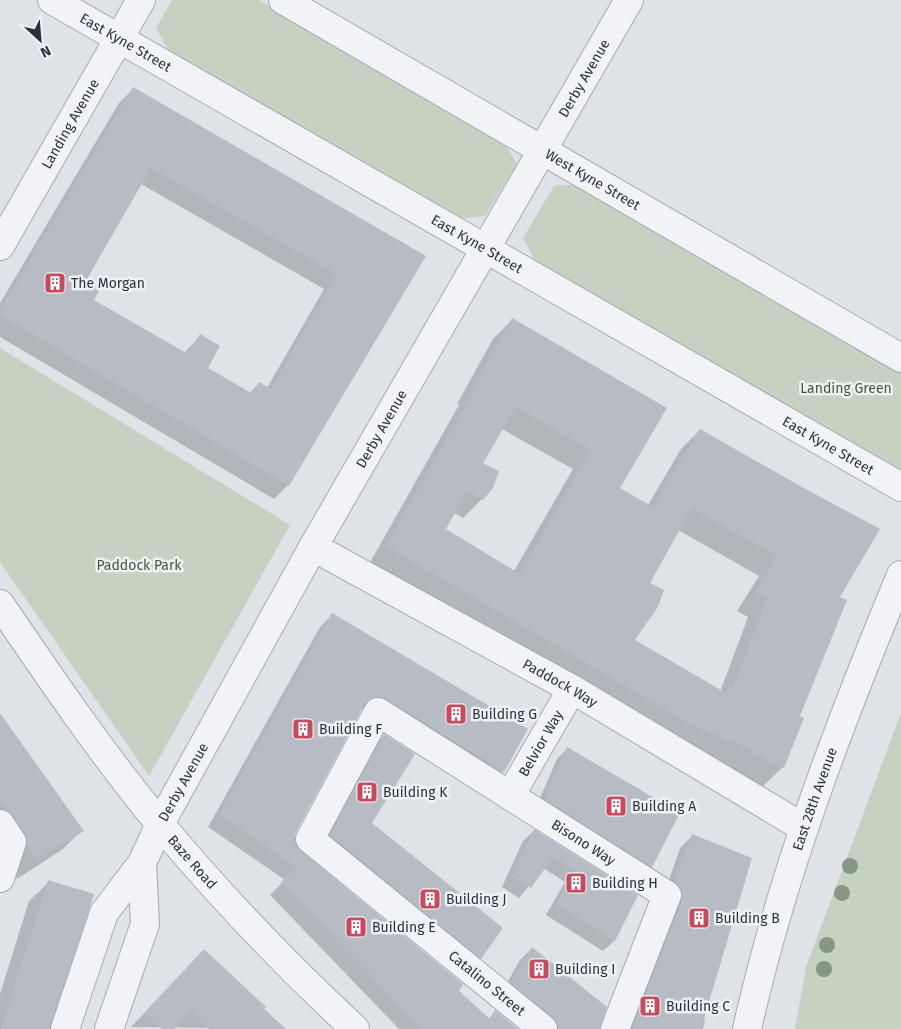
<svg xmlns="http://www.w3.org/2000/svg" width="901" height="1029" font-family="'Fira Sans',sans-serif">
<rect width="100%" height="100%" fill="#dfe3e8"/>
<g fill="#c5d1c1">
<polygon points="172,0 259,0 504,142 517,164 485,216 460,219 169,52 156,28"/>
<polygon points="579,184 901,368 901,471 536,262 523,238 554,186"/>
<polygon points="0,348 290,525 149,776 0,562"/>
<polygon points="901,713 901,1029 795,1029 806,967"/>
</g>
<g fill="#0003" fill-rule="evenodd">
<path d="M 133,89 L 424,256 L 288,485 L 274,499 L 0,337 L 0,303 L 119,103 ZM 141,184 L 324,289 L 267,388 L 259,383 L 250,393 L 206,368 L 200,336 L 184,353 L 92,300 L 85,280 Z"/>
<path d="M 512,320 L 618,489 L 648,505 L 681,449 L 700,430 L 838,598 L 783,767 L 763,786 L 733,773 L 734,770 L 670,743 L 368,566 L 459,405 L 457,404 L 493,339 ZM 502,429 L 573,469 L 514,571 L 444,529 L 454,513 L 463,518 L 482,499 L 482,463 ZM 678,530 L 759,576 L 737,611 L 748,617 L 720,692 L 633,641 L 648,583 Z"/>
<polygon points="332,615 503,771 491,783 366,708 360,709 295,831 295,846 462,984 457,991 488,1019 495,1012 516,1029 399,1029 270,895 285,880 208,827 320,627"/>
<polygon points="0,715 82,830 63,849 17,879 0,843"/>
<polygon points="384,736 370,823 480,958 470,968 320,846 373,746"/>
<polygon points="568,748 651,866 640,877 536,807 557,759"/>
<polygon points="534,831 636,896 614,941 603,951 546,915 565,882 543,868 519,898 502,887 523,841"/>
<polygon points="692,836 703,1018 705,1019 703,1029 625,1029 664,894 680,848"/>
<polygon points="49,882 47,1029 0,1029 0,994 29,901"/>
<polygon points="532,948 589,1029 541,1029 500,995 520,960"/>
<polygon points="204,951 285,1029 131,1027"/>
</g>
<g fill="#b7bcc4" fill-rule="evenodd">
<path d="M 133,87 L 426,256 L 289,486 L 0,315 L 0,310 ZM 151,168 L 337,274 L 271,389 L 259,382 L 253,394 L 208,368 L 220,346 L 200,334 L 188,354 L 94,300 L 101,287 L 87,279 Z"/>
<path d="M 512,318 L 667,408 L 620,488 L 653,507 L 700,429 L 802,487 L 880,529 L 840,597 L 847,600 L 800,716 L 804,718 L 784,768 L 751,753 L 752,750 L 690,724 L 386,546 L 477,385 L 475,384 ZM 516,407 L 591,450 L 520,574 L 446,529 L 467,491 L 483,500 L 493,488 L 499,471 L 483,463 ZM 692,508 L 777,556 L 756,592 L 767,598 L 733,688 L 728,686 L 726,693 L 635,640 L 658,607 L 664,590 L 650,583 Z"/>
<polygon points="332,613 528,729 504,772 386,699 379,696 371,698 364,705 296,832 294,839 300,851 463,984 459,991 490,1019 495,1010 518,1029 422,1029 281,882 297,868 219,814"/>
<polygon points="0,713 84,831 36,860 27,845 25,833 0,802"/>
<polygon points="384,734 415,754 372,823 503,928 481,959 330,835"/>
<polygon points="567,747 680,813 652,867 547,801 548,798 545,796"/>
<polygon points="534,829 638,895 615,941 556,904 575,871 553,857 531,888 512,876"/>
<polygon points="692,834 752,858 701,1029 632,1029 682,901 682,893 675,882"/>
<polygon points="48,880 94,894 91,904 50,1029 1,1029"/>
<polygon points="532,947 607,1007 600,1029 558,1029 553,1017 511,983"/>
<polygon points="204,949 266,1007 264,1009 286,1029 209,1029 190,1011 174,1029 162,1029 144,1013"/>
</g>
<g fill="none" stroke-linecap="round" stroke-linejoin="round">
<g stroke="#a5aab2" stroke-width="30">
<g id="minor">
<path id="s1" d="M 52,0 L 901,487"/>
<path id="s2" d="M 283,0 L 901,358"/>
<path id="s3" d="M 0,246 L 141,0"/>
<path id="s4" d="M 313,547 L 572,689 L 804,828"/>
<path id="s5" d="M 0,604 C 51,679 102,754 160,824 C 220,896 286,965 355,1029"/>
<path id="s6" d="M 510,796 L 572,689"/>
<polyline points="0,824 12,842 0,878"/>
<path id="s7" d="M 65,1029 L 104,913 L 142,863 L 160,824 L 313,547 L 629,0"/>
<polyline points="109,1029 145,924 142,863"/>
<path id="s8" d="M 543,1029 L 310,839 L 378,712 L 667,895 L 615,1029"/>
<path id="s9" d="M 747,1029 C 782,873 840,722 901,575"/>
</g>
</g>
<use href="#minor" stroke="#f2f3f6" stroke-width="28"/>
</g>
<g fill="#869787">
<circle cx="850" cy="866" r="8"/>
<circle cx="842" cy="893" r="8"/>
<circle cx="827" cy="945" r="8"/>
<circle cx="824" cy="969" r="8"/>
</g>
<defs>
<g id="building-square" transform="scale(1.125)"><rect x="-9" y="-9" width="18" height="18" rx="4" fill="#c54c60" stroke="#eff2f5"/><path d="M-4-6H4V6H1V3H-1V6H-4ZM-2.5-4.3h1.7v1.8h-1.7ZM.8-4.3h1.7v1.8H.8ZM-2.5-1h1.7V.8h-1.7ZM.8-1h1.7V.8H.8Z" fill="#fff"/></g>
</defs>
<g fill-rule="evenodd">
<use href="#building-square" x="55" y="283"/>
<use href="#building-square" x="456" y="714"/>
<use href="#building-square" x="303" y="729"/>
<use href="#building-square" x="367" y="792"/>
<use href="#building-square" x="616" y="806"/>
<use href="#building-square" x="576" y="883"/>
<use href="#building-square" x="430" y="899"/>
<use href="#building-square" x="699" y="918"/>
<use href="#building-square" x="356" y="927"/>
<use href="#building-square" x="539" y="969"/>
<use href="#building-square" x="650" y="1006"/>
</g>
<g text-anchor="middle" stroke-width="5" stroke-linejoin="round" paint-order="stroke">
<g font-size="14" fill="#29313e" stroke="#eff2f5">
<text dy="5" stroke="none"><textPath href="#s1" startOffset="85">East Kyne Street</textPath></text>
<text dy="5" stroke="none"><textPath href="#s7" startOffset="1086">Derby Avenue</textPath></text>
<text dy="5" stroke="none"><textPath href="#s3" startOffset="141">Landing Avenue</textPath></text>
<text dy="5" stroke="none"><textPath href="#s2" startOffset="358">West Kyne Street</textPath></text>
<text dy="5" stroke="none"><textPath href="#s1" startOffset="490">East Kyne Street</textPath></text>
<text dy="5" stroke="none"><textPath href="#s7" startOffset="681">Derby Avenue</textPath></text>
<text dy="5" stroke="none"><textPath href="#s1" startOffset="895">East Kyne Street</textPath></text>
<text dy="5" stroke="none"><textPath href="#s4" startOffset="282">Paddock Way</textPath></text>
<text dy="5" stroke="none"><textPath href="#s6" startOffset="61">Belvior Way</textPath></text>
<text dy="5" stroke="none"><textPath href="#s7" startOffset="276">Derby Avenue</textPath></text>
<text dy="5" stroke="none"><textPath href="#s9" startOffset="240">East 28th Avenue</textPath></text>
<text dy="5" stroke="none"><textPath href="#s8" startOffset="688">Bisono Way</textPath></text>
<text dy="5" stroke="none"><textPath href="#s5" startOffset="322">Baze Road</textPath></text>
<text transform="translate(487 983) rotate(39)" y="5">Catalino Street</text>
</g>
<g font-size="14" fill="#29313e" stroke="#eff2f5" text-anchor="start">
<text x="71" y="288">The Morgan</text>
<text x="472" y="719">Building G</text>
<text x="319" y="734">Building F</text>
<text x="383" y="797">Building K</text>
<text x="632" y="811">Building A</text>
<text x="592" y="888">Building H</text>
<text x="446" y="904">Building J</text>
<text x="715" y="923">Building B</text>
<text x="372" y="932">Building E</text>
<text x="555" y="974">Building I</text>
<text x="666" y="1011">Building C</text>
</g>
<g font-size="14" fill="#3e5937" stroke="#eff2f5">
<text x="846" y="393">Landing Green</text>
<text x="139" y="570">Paddock Park</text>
</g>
</g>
<g transform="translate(40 40) rotate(154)" stroke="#eff2f5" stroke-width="4" paint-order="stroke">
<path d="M0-4L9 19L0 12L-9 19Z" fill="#29313e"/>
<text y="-8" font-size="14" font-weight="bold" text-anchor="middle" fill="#29313e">N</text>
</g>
</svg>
